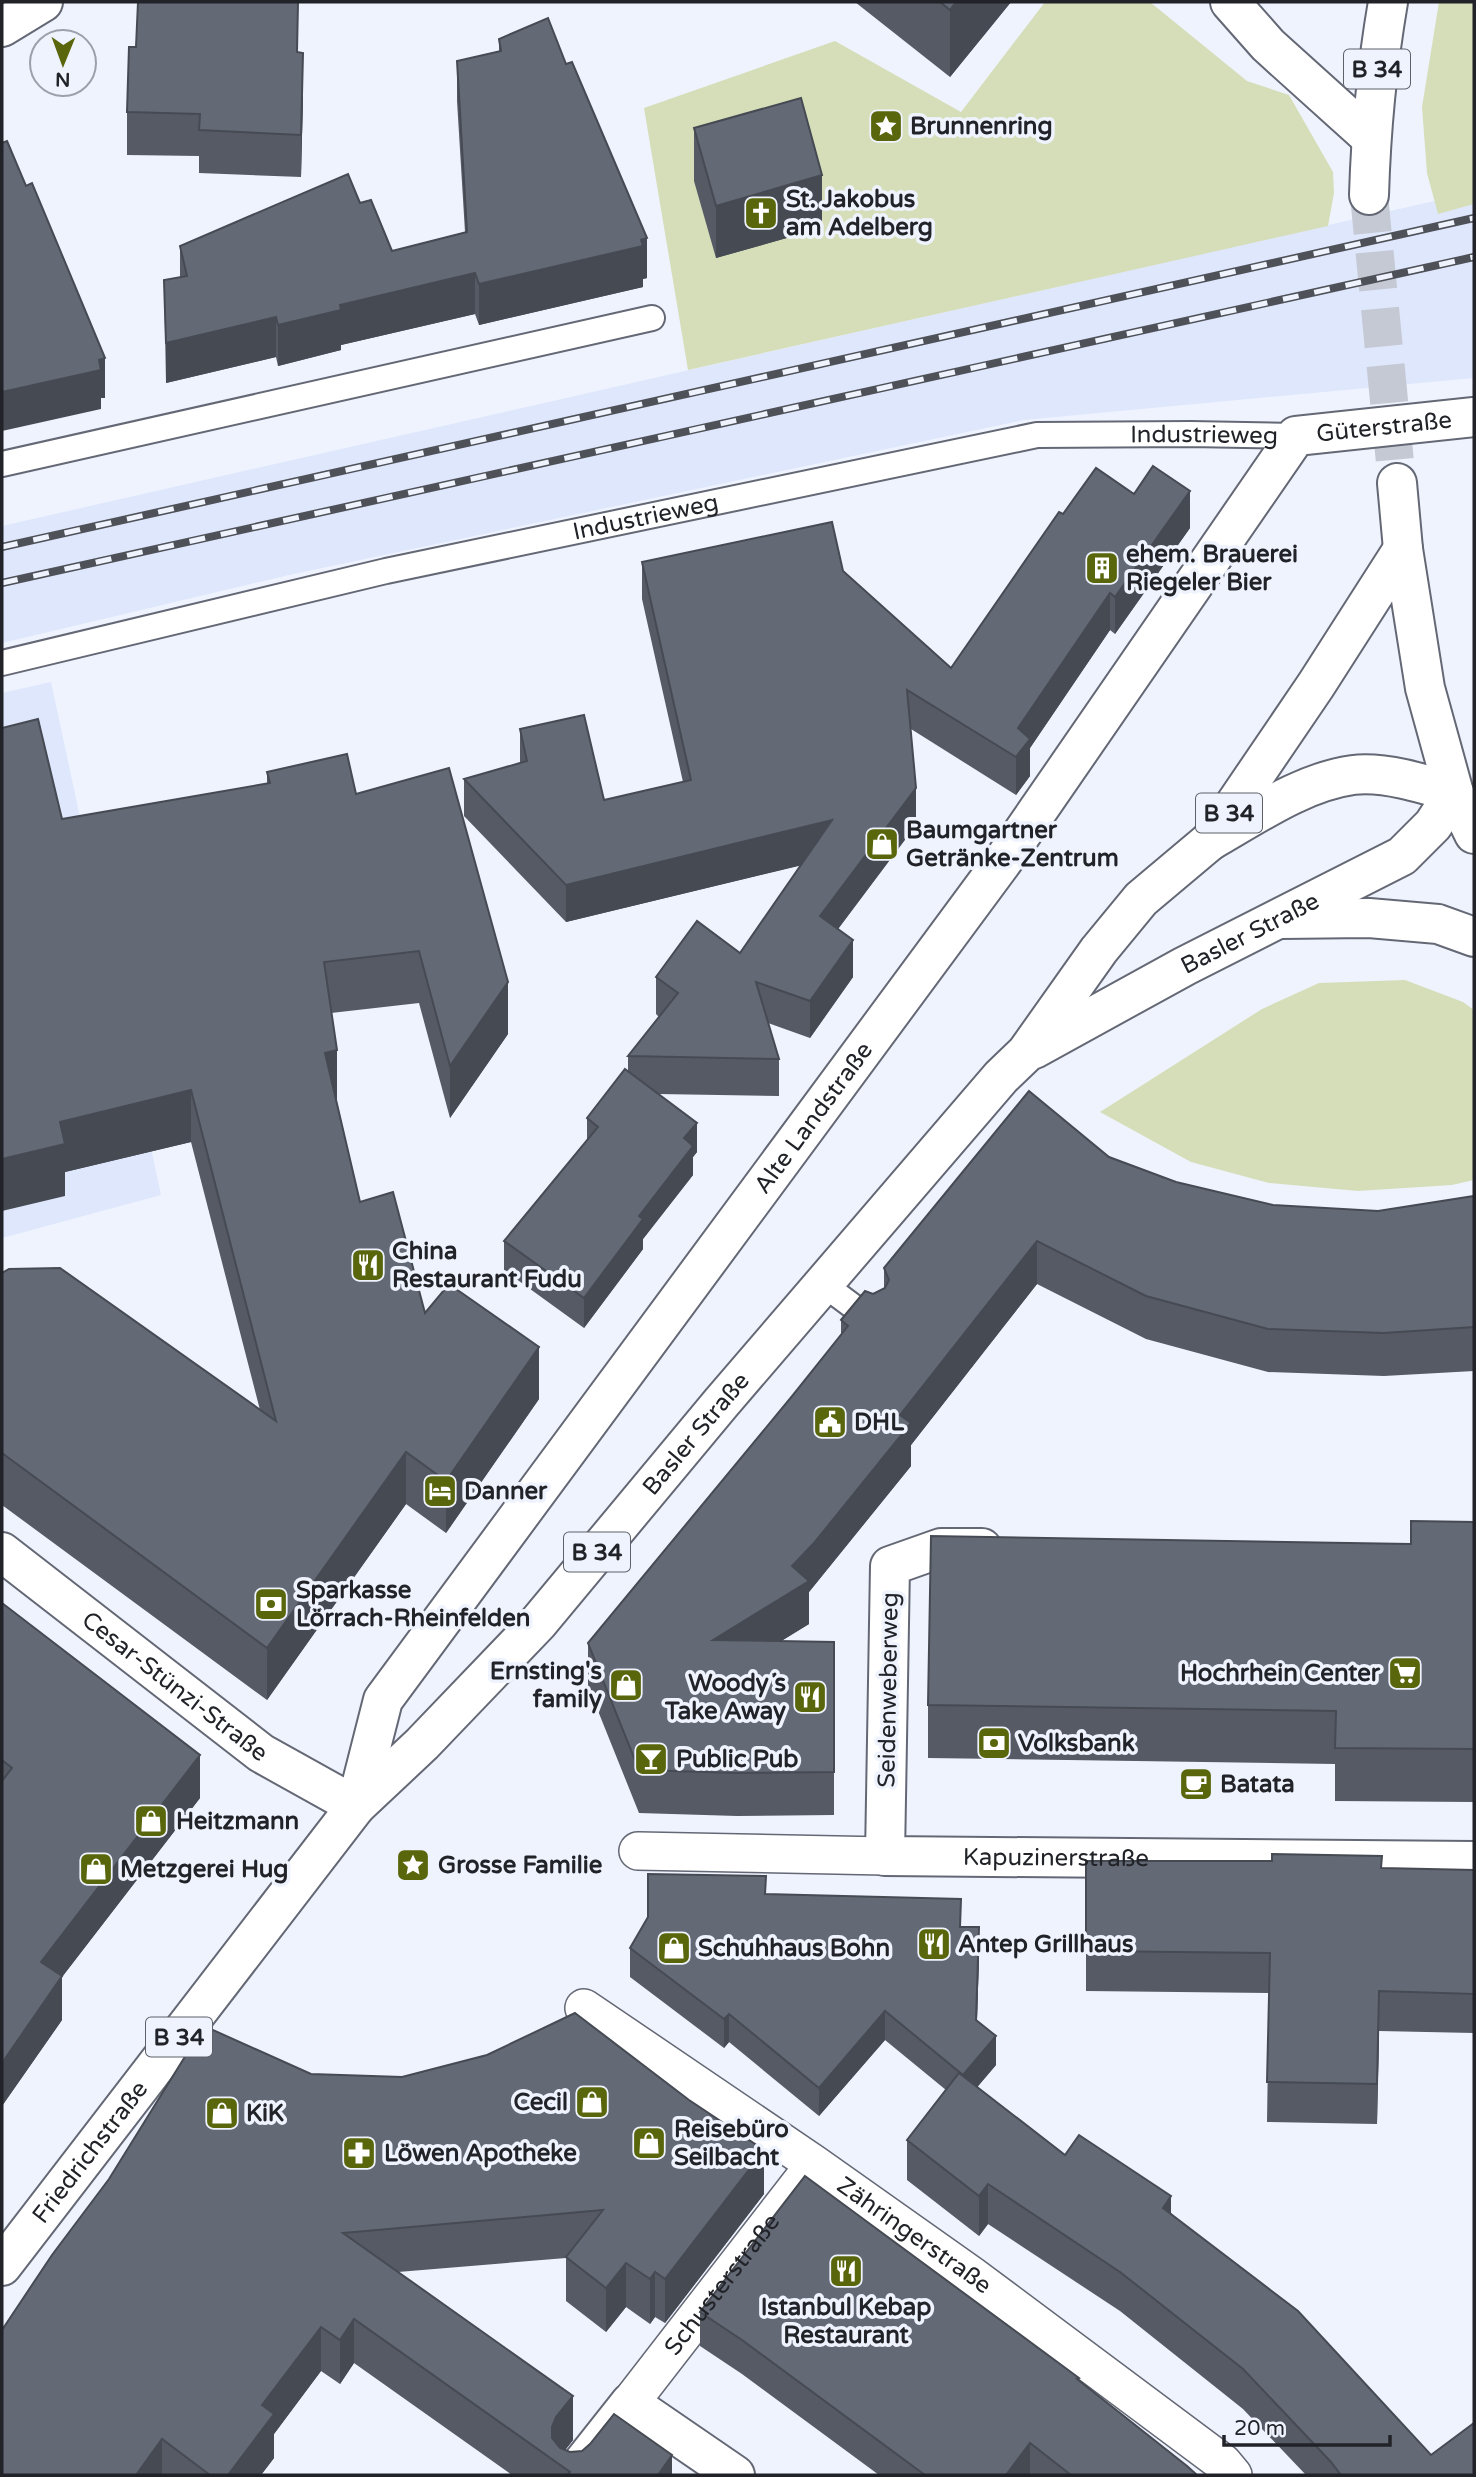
<svg xmlns="http://www.w3.org/2000/svg" width="1476" height="2477" font-family="'Varela Round',sans-serif">
<rect width="100%" height="100%" fill="#eef3fe"/>
<g fill="#dfe7fd">
<polygon points="1474,192 1474,378 1024,420 289,575 2,643 2,526"/>
<polygon points="51,682 161,1195 2,1238 2,693"/>
</g>
<g fill="#d6deb9">
<polygon points="1045,2 1150,2 1247,81 1289,95 1333,172 1334,193 1328,226 688,370 644,108 835,41 961,112"/>
<polygon points="1439,2 1474,2 1474,204 1438,214 1427,173 1422,107"/>
<polygon points="1405,980 1463,1002 1474,1010 1474,1180 1452,1185 1358,1191 1269,1183 1191,1162 1100,1112 1262,1009 1319,983"/>
</g>
<g fill="none" stroke-linecap="round" stroke-linejoin="round">
<polyline stroke="#c5c9d3" stroke-width="38" stroke-dasharray="38 19" stroke-linecap="butt" points="1369,195 1397,483"/>
<g stroke="#646875" stroke-width="28">
<g id="service">
<polyline points="2,464 652,318"/>
<path id="s1" d="M 2,663 L 386,571 L 1037,435 L 1191,434 L 1296,436"/>
<polyline points="823,1284 874,1322"/>
</g>
</g>
<g stroke="#646875" stroke-width="40">
<g id="pedestrian">
<polyline points="638,1851 885,1856"/>
<path id="s2" d="M 584,2008 L 814,2164 L 971,2275 L 1223,2463 L 1233,2475"/>
<path id="s3" d="M 630,2403 L 805,2177"/>
</g>
</g>
<g stroke="#646875" stroke-width="42">
<g id="minor">
<polyline points="1230,2 1268,45 1370,137"/>
<polyline points="2,27 43,2"/>
<path id="s4" d="M 982,1548 L 941,1548 L 890,1566 L 885,1856 L 1474,1861"/>
<path id="s5" d="M 2,1552 L 261,1753 L 356,1806 L 383,1700 L 1005,858 L 1296,436 L 1474,417"/>
<polyline points="573,2475 630,2403 735,2475"/>
</g>
</g>
<g stroke="#646875" stroke-width="42">
<g id="secondary">
<path d="M 1210,841 C 1254,816 1302,782 1353,775 C 1384,771 1425,784 1454,793 L 1474,834"/>
<polyline points="1281,919 1369,918 1438,924 1474,937"/>
</g>
</g>
<g stroke="#646875" stroke-width="42">
<g id="primary">
<path d="M 1369,195 C 1371,129 1377,66 1388,2"/>
<path id="s6" d="M 1034,1049 L 1185,966 L 1402,856 L 1433,825 L 1454,793 L 1425,688 L 1403,549 L 1397,483"/>
<path id="s7" d="M 2,2266 L 356,1806 L 422,1744 L 538,1623 L 721,1403 L 1001,1077 L 1026,1053 L 1099,950 L 1141,899 L 1210,841 L 1316,685 L 1403,549"/>
</g>
</g>
<use href="#service" stroke="#fff" stroke-width="24"/>
<use href="#pedestrian" stroke="#fff" stroke-width="37"/>
<use href="#minor" stroke="#fff" stroke-width="38"/>
<use href="#secondary" stroke="#fff" stroke-width="38"/>
<use href="#primary" stroke="#fff" stroke-width="38"/>
<g stroke="#4e5157" stroke-width="8">
<g id="rail">
<polyline points="2,547 1474,218"/>
<polyline points="2,583 1474,257"/>
</g>
</g>
<use href="#rail" stroke="#eef3fe" stroke-width="5" stroke-dasharray="16" stroke-linecap="butt"/>
</g>
<g fill="#565a65">
<polygon points="855,2 1011,2 950,77"/>
<polygon points="499,39 647,278 643,279 643,287 479,325 475,314 341,345 341,350 278,366 276,357 166,383 164,280 180,277 180,246 360,203 392,251 465,232 457,101 457,61 499,52"/>
<polygon points="298,52 303,95 301,177 199,173 199,156 127,155 127,112"/>
<polygon points="694,128 822,228 716,258 694,181"/>
<polygon points="1134,494 1190,528 1115,634 1110,630 1030,748 1030,776 1016,795 911,729 916,825 838,929 853,977 810,1038 768,1023 779,1059 779,1096 658,1094 697,1152 693,1157 693,1175 643,1239 643,1249 584,1328 504,1270 504,1241 587,1141 587,1118 628,1072 628,1056 659,1017 656,1014 656,977 740,953 801,865 566,922 464,816 464,779 520,763 520,729 604,800 683,782 642,599 642,562 843,571 951,668 1063,514"/>
<polygon points="267,772 356,794 508,1034 450,1118 419,1003 331,1013 337,1102 360,1202 425,1313 539,1399 446,1533 406,1504 267,1700 2,1505 2,1273 260,1410 191,1142 65,1172 65,1196 62,819 267,784"/>
<polygon points="1109,1157 1176,1182 1273,1205 1378,1211 1474,1196 1474,1371 1384,1376 1268,1372 1146,1339 1037,1284 911,1445 911,1466 809,1592 809,1624 781,1641 834,1642 834,1815 737,1816 639,1813 588,1686 588,1643 793,1395 841,1334 841,1320 873,1294 884,1289 884,1268"/>
<polygon points="1474,1522 1474,1802 1335,1801 1335,1764 928,1758 928,1705"/>
<polygon points="2,1603 200,1798 62,1977 62,2020 2,2106"/>
<polygon points="1086,1861 1474,1870 1474,2033 1379,2031 1377,2124 1267,2122 1269,1993 1086,1991"/>
<polygon points="766,1894 961,1927 979,1956 977,2021 996,2065 977,2087 1065,2155 1171,2213 1431,2455 1474,2475 1306,2475 1243,2409 1120,2311 988,2224 979,2236 907,2180 907,2140 946,2090 885,2040 819,2116 729,2042 724,2048 630,1977 630,1948"/>
<polygon points="311,2074 764,2194 665,2323 655,2317 650,2324 626,2307 606,2332 566,2301 566,2258 398,2272 573,2440 565,2450 570,2452 672,2475 512,2475 354,2363 340,2384 321,2371 274,2434 274,2458 261,2475 2,2475"/>
<polygon points="700,2312 1079,2380 1197,2475 879,2475 742,2374 700,2346"/>
</g>
<g fill="#464a53">
<polygon points="298,2 298,40 297,95 297,52"/>
<polygon points="956,2 1011,2 950,77 950,10"/>
<polygon points="303,53 303,95 301,177 301,135"/>
<polygon points="822,175 822,228 716,258 716,206"/>
<polygon points="647,238 647,278 643,279 643,287 479,325 479,284"/>
<polygon points="475,273 475,314 341,345 341,350 278,366 278,325 340,305"/>
<polygon points="276,317 276,357 166,383 166,343"/>
<polygon points="105,358 105,398 101,398 101,409 2,431 2,392"/>
<polygon points="1190,491 1190,528 1115,634 1115,597"/>
<polygon points="1110,593 1110,630 1030,748 1030,776 1016,795 1016,757 1018,728"/>
<polygon points="916,788 916,825 820,953 820,916"/>
<polygon points="832,820 832,858 566,922 566,885"/>
<polygon points="853,940 853,977 810,1038 810,1001"/>
<polygon points="508,982 508,1034 450,1118 450,1066"/>
<polygon points="337,1050 337,1102 325,1053"/>
<polygon points="191,1090 191,1142 65,1172 65,1196 2,1211 2,1159 60,1122"/>
<polygon points="697,1123 697,1152 693,1157 693,1175 643,1239 643,1249 584,1328 584,1298 639,1216 684,1138"/>
<polygon points="1037,1241 1037,1284 911,1445 911,1466 809,1592 809,1624 713,1683 713,1640 792,1566 900,1415"/>
<polygon points="539,1347 539,1399 446,1533 446,1481"/>
<polygon points="406,1452 406,1504 267,1700 267,1648"/>
<polygon points="200,1755 200,1798 62,1977 62,2020 2,2106 2,2063 41,1962"/>
<polygon points="979,1927 979,1956 976,2048 976,2020"/>
<polygon points="1379,1991 1379,2031 1377,2124 1377,2084"/>
<polygon points="885,2011 885,2040 819,2116 819,2088"/>
<polygon points="729,2014 729,2042 724,2048 724,2019"/>
<polygon points="996,2036 996,2065 963,2104 963,2075"/>
<polygon points="764,2150 764,2194 665,2323 665,2279"/>
<polygon points="988,2184 988,2224 979,2236 979,2196"/>
<polygon points="1171,2196 1171,2235 1163,2208"/>
<polygon points="626,2263 626,2307 606,2332 606,2288"/>
<polygon points="655,2272 655,2317 650,2324 650,2279"/>
<polygon points="354,2319 354,2363 340,2384 340,2340"/>
<polygon points="321,2327 321,2371 274,2434 274,2458 261,2475 228,2475 262,2405"/>
<polygon points="573,2396 573,2440 556,2462 552,2427 556,2417"/>
<polygon points="162,2439 162,2475 136,2475"/>
<polygon points="1030,2443 1030,2475 1006,2475"/>
<polygon points="672,2455 672,2475 658,2475"/>
</g>
<g fill="#646976" stroke="#464a53" stroke-width="2">
<polygon points="138,2 298,2 297,52 303,53 301,135 199,130 200,114 127,112 129,47 136,47"/>
<polygon points="940,2 956,2 950,10"/>
<polygon points="548,18 566,64 572,62 647,238 641,240 643,246 479,284 475,273 340,305 341,310 278,325 276,317 166,343 164,280 187,276 180,246 348,174 360,203 371,200 392,251 467,232 457,61 501,51 499,39"/>
<polygon points="801,98 822,175 716,206 694,128"/>
<polygon points="7,141 26,186 32,183 105,358 99,360 101,370 2,392 2,143"/>
<polygon points="1153,466 1190,491 1115,597 1110,593 1018,728 1030,739 1016,757 907,690 916,788 820,916 853,940 810,1001 756,982 779,1059 628,1056 678,993 656,977 697,921 740,953 832,820 566,885 464,779 527,761 520,729 584,715 604,800 691,780 642,562 832,522 843,571 951,668 1059,512 1063,514 1096,468 1134,494"/>
<polygon points="38,719 62,819 270,783 267,772 347,754 356,794 449,768 508,982 450,1066 419,951 324,962 337,1050 325,1053 360,1202 393,1192 425,1313 449,1284 539,1347 446,1481 406,1452 267,1648 2,1453 2,1273 9,1269 60,1268 276,1421 191,1090 60,1122 65,1144 2,1159 2,728"/>
<polygon points="625,1069 697,1123 684,1138 693,1146 639,1216 643,1219 584,1298 504,1241 598,1127 587,1118"/>
<polygon points="1029,1091 1109,1157 1176,1182 1273,1205 1378,1211 1474,1196 1474,1327 1384,1333 1268,1329 1146,1296 1037,1241 900,1415 911,1423 814,1543 792,1566 809,1581 713,1640 834,1642 834,1772 737,1773 639,1770 588,1643 793,1395 848,1326 841,1320 865,1291 873,1294 885,1288 889,1280 884,1268"/>
<polygon points="1411,1521 1474,1522 1474,1749 1335,1748 1336,1711 928,1705 931,1536 1411,1544"/>
<polygon points="2,1603 200,1755 41,1962 62,1976 2,2063 2,1781 12,1768 2,1760"/>
<polygon points="1272,1854 1382,1856 1381,1868 1474,1870 1474,1994 1379,1991 1377,2084 1267,2082 1270,1953 1086,1951 1086,1861 1272,1861"/>
<polygon points="648,1874 766,1876 765,1894 961,1899 960,1927 979,1927 976,2020 996,2036 963,2075 885,2011 819,2088 729,2014 724,2019 630,1948 648,1917"/>
<polygon points="575,2013 689,2100 764,2150 665,2279 655,2272 650,2279 626,2263 606,2288 566,2257 603,2210 343,2233 573,2396 556,2417 552,2427 552,2438 560,2448 570,2452 582,2451 590,2444 614,2414 672,2455 658,2475 567,2475 570,2472 354,2319 340,2340 321,2327 262,2405 274,2414 228,2475 210,2475 162,2439 136,2475 2,2475 2,2330 52,2255 109,2179 204,2026 311,2074 402,2077 487,2055"/>
<polygon points="959,2073 1065,2155 1079,2135 1171,2196 1163,2208 1298,2311 1431,2455 1474,2423 1474,2475 1341,2475 1331,2462 1243,2369 1120,2272 988,2184 979,2196 907,2140"/>
<polygon points="805,2176 1079,2378 1077,2379 1187,2466 1197,2475 1071,2475 1030,2443 1006,2475 925,2475 742,2340 700,2312"/>
</g>
<defs>
<g id="sight-square" transform="scale(1.75)"><rect x="-9" y="-9" width="18" height="18" rx="4" fill="#5a660b" stroke="#eef3fe"/><path d="M0-6L1.8-2.2L6-1.7L2.9 1.2L3.7 5.4L0 3.3L-3.7 5.4L-2.9 1.2L-6-1.7L-1.8-2.2Z" fill="#fff"/></g>
<g id="church-square" transform="scale(1.75)"><rect x="-9" y="-9" width="18" height="18" rx="4" fill="#5a660b" stroke="#eef3fe"/><path d="M-1.2-6h2.4v3.5h3.3v2.4h-3.3V6h-2.4V-.1h-3.3v-2.4h3.3Z" fill="#fff"/></g>
<g id="building-square" transform="scale(1.75)"><rect x="-9" y="-9" width="18" height="18" rx="4" fill="#5a660b" stroke="#eef3fe"/><path d="M-4-6H4V6H1V3H-1V6H-4ZM-2.5-4.3h1.7v1.8h-1.7ZM.8-4.3h1.7v1.8H.8ZM-2.5-1h1.7V.8h-1.7ZM.8-1h1.7V.8H.8Z" fill="#fff"/></g>
<g id="shop-square" transform="scale(1.75)"><rect x="-9" y="-9" width="18" height="18" rx="4" fill="#5a660b" stroke="#eef3fe"/><path d="M-5-2.5h2.3a2.7 3.5 0 0 1 5.4 0H5L5.5 6h-11ZM-1.5-2.5h3a1.5 2.3 0 0 0-3 0Z" fill="#fff"/></g>
<g id="restaurant-square" transform="scale(1.75)"><rect x="-9" y="-9" width="18" height="18" rx="4" fill="#5a660b" stroke="#eef3fe"/><path d="M-5-6h1v4h1v-4h1v4h1v-4h1v5L-1.5 .5V6h-2V.5L-5-1ZM5-6V6H3V1.5H1.5Q1.5-4 5-6Z" fill="#fff"/></g>
<g id="civic-square" transform="scale(1.75)"><rect x="-9" y="-9" width="18" height="18" rx="4" fill="#5a660b" stroke="#eef3fe"/><path d="M-.6-6.5H3V-4.5H.6V-3L4-1V1h2V6H-6V1h2V-1L-.6-3ZM-1.2 2.5V6h2.4V2.5Z" fill="#fff"/></g>
<g id="hotel-square" transform="scale(1.75)"><rect x="-9" y="-9" width="18" height="18" rx="4" fill="#5a660b" stroke="#eef3fe"/><path d="M-6-4.5h1.5V1H6V5H4.5V3h-9V5H-6ZM-4 0a1.8 1.8 0 1 1 3.6 0ZM.5 0V-2.5h3Q6-2.5 6 0Z" fill="#fff"/></g>
<g id="bank-square" transform="scale(1.75)"><rect x="-9" y="-9" width="18" height="18" rx="4" fill="#5a660b" stroke="#eef3fe"/><path d="M-6-4H6V4H-6ZM0-2.3a2.3 2.3 0 1 0 0 4.6a2.3 2.3 0 1 0 0-4.6Z" fill="#fff"/></g>
<g id="supermarket-square" transform="scale(1.75)"><rect x="-9" y="-9" width="18" height="18" rx="4" fill="#5a660b" stroke="#eef3fe"/><path d="M-6-5.5h2.5l.6 2H6L4.5 2H-2.5L-4.4-4H-6ZM-1.5 3.2a1.3 1.3 0 1 0 .1 0ZM3 3.2a1.3 1.3 0 1 0 .1 0Z" fill="#fff"/></g>
<g id="bar-square" transform="scale(1.75)"><rect x="-9" y="-9" width="18" height="18" rx="4" fill="#5a660b" stroke="#eef3fe"/><path d="M-6-5H6L.8 .8V4.5H3.5V6h-7V4.5H-.8V.8Z" fill="#fff"/></g>
<g id="cafe-square" transform="scale(1.75)"><rect x="-9" y="-9" width="18" height="18" rx="4" fill="#5a660b" stroke="#eef3fe"/><path d="M-5.5-4.5H6V0H3Q3 3.5 0 3.5H-2.5Q-5.5 3.5-5.5 0ZM3-3.2v2h1.7v-2ZM-6 4.5H4V6H-6Z" fill="#fff"/></g>
<g id="pharmacy-square" transform="scale(1.75)"><rect x="-9" y="-9" width="18" height="18" rx="4" fill="#5a660b" stroke="#eef3fe"/><path d="M-2-6h4v4h4v4h-4v4h-4v-4h-4v-4h4Z" fill="#fff"/></g>
</defs>
<g fill-rule="evenodd">
<use href="#sight-square" x="886" y="126"/>
<use href="#church-square" x="761" y="213"/>
<use href="#building-square" x="1102" y="568"/>
<use href="#shop-square" x="882" y="844"/>
<use href="#restaurant-square" x="368" y="1265"/>
<use href="#civic-square" x="830" y="1422"/>
<use href="#hotel-square" x="440" y="1491"/>
<use href="#bank-square" x="271" y="1604"/>
<use href="#supermarket-square" x="1405" y="1673"/>
<use href="#shop-square" x="626" y="1685"/>
<use href="#restaurant-square" x="810" y="1697"/>
<use href="#bank-square" x="994" y="1743"/>
<use href="#bar-square" x="651" y="1759"/>
<use href="#cafe-square" x="1196" y="1784"/>
<use href="#shop-square" x="151" y="1821"/>
<use href="#sight-square" x="413" y="1865"/>
<use href="#shop-square" x="96" y="1869"/>
<use href="#restaurant-square" x="934" y="1944"/>
<use href="#shop-square" x="674" y="1948"/>
<use href="#shop-square" x="592" y="2102"/>
<use href="#shop-square" x="222" y="2113"/>
<use href="#shop-square" x="649" y="2143"/>
<use href="#pharmacy-square" x="359" y="2153"/>
<use href="#restaurant-square" x="846" y="2271"/>
</g>
<g text-anchor="middle" stroke-width="7" stroke-linejoin="round" paint-order="stroke">
<g fill="#eef3fe" stroke="#5e6168" stroke-width="2">
<rect x="1344" y="49.5" width="66" height="39" rx="5"/>
<rect x="1196" y="793.5" width="66" height="39" rx="5"/>
<rect x="564" y="1532.5" width="66" height="39" rx="5"/>
<rect x="146" y="2017.5" width="66" height="39" rx="5"/>
</g>
<g font-size="23" font-weight="bold" fill="#212328">
<text x="1377" y="77">B 34</text>
<text x="1229" y="821">B 34</text>
<text x="597" y="1560">B 34</text>
<text x="179" y="2045">B 34</text>
</g>
<g font-size="24" font-weight="bold" fill="#212328" stroke="#eef3fe" text-anchor="start">
<text x="910" y="134">Brunnenring</text>
<text x="786" y="207">St. Jakobus<tspan x="786" dy="28">am Adelberg</tspan></text>
<text x="1126" y="562">ehem. Brauerei<tspan x="1126" dy="28">Riegeler Bier</tspan></text>
<text x="906" y="838">Baumgartner<tspan x="906" dy="28">Getränke-Zentrum</tspan></text>
<text x="392" y="1259">China<tspan x="392" dy="28">Restaurant Fudu</tspan></text>
<text x="854" y="1430">DHL</text>
<text x="464" y="1499">Danner</text>
<text x="296" y="1598">Sparkasse<tspan x="296" dy="28">Lörrach-Rheinfelden</tspan></text>
<text x="602" y="1679" text-anchor="end">Ernsting's<tspan x="602" dy="28">family</tspan></text>
<text x="1380" y="1681" text-anchor="end">Hochrhein Center</text>
<text x="786" y="1691" text-anchor="end">Woody´s<tspan x="786" dy="28">Take Away</tspan></text>
<text x="1018" y="1751">Volksbank</text>
<text x="676" y="1767">Public Pub</text>
<text x="1220" y="1792">Batata</text>
<text x="176" y="1829">Heitzmann</text>
<text x="438" y="1873">Grosse Familie</text>
<text x="120" y="1877">Metzgerei Hug</text>
<text x="958" y="1952">Antep Grillhaus</text>
<text x="698" y="1956">Schuhhaus Bohn</text>
<text x="568" y="2110" text-anchor="end">Cecil</text>
<text x="246" y="2121">KiK</text>
<text x="674" y="2137">Reisebüro<tspan x="674" dy="28">Seilbacht</tspan></text>
<text x="384" y="2161">Löwen Apotheke</text>
<text x="846" y="2315" text-anchor="middle">Istanbul Kebap<tspan x="846" dy="28">Restaurant</tspan></text>
</g>
<g font-size="24" fill="#212328" stroke="#eef3fe">
<text dy="8" stroke="none"><textPath href="#s5" startOffset="2194">Güterstraße</textPath></text>
<text dy="8" stroke="none"><textPath href="#s1" startOffset="1227">Industrieweg</textPath></text>
<text dy="8" stroke="none"><textPath href="#s1" startOffset="660">Industrieweg</textPath></text>
<text dy="8" stroke="none"><textPath href="#s6" startOffset="245">Basler Straße</textPath></text>
<text dy="8" stroke="none"><textPath href="#s5" startOffset="1270">Alte Landstraße</textPath></text>
<text dy="8" stroke="none"><textPath href="#s7" startOffset="1085">Basler Straße</textPath></text>
<text dy="8" stroke="none"><textPath href="#s5" startOffset="219">Cesar-Stünzi-Straße</textPath></text>
<text transform="translate(888 1690) rotate(-89)" y="8">Seidenweberweg</text>
<text dy="8" stroke="none"><textPath href="#s4" startOffset="556">Kapuzinerstraße</textPath></text>
<text dy="8" stroke="none"><textPath href="#s7" startOffset="144">Friedrichstraße</textPath></text>
<text dy="8" stroke="none"><textPath href="#s2" startOffset="401">Zähringerstraße</textPath></text>
<text dy="8" stroke="none"><textPath href="#s3" startOffset="150">Schusterstraße</textPath></text>
</g>
</g>
<rect width="1476" height="2477" fill="none" stroke="#212328" stroke-width="7"/>
<g transform="translate(63 63) rotate(181)"><circle r="33" fill="#eef3fe" stroke="#9ca0a8" stroke-width="2"/>
<path d="M0-5L12 26L0 18L-12 26Z" fill="#5a660b"/>
<text y="-10" font-size="19" font-weight="bold" text-anchor="middle" fill="#212328">N</text>
</g>
<path d="M1224 2435v10h166v-10" fill="none" stroke="#212328" stroke-width="3.5"/>
<text x="1234" y="2435" font-size="21" fill="#212328" stroke="#eef3fe" stroke-width="5" paint-order="stroke">20 m</text>
</svg>
